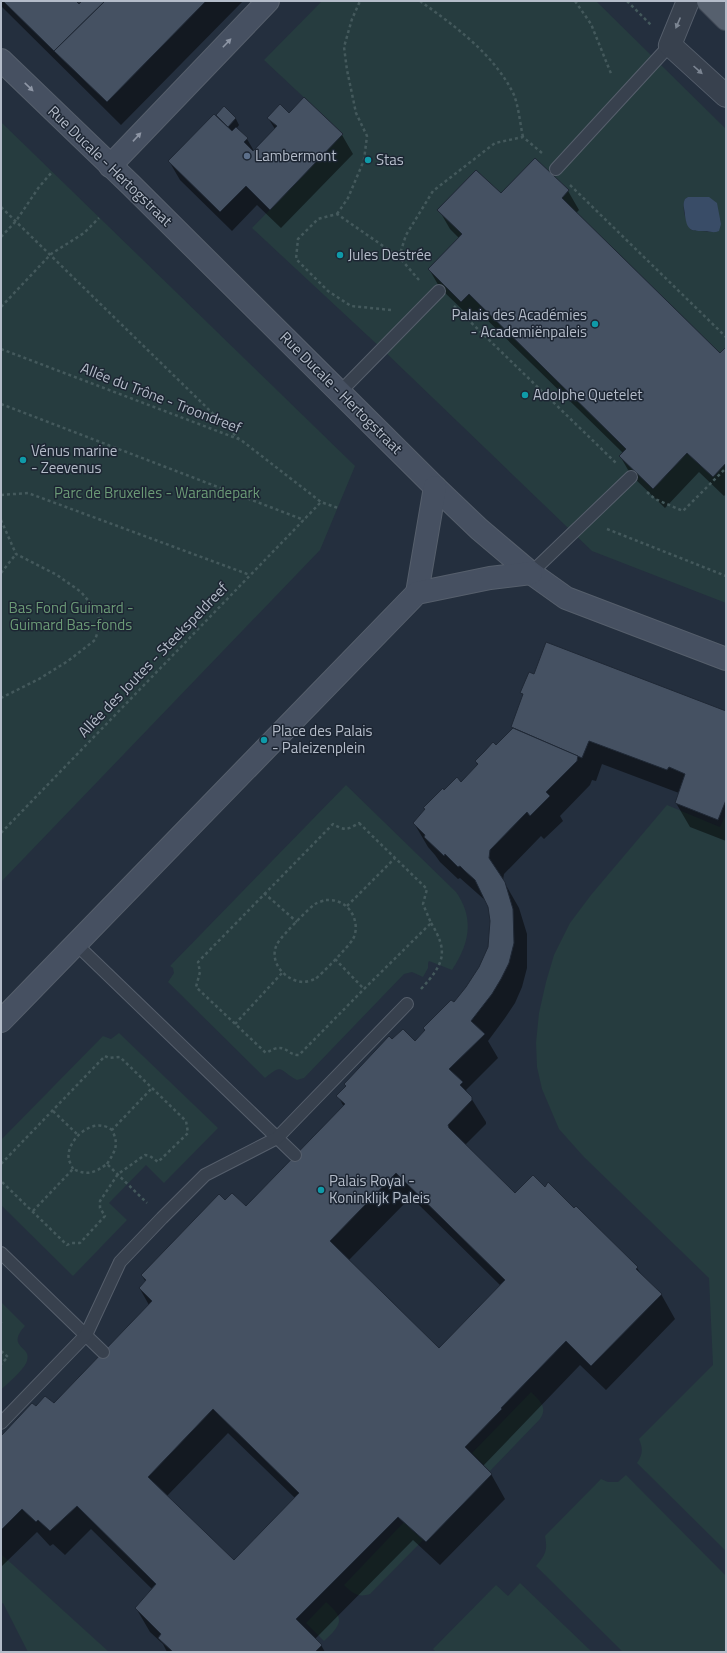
<svg xmlns="http://www.w3.org/2000/svg" width="727" height="1653" font-family="'Titillium Web',sans-serif">
<rect width="100%" height="100%" fill="#242f3e"/>
<g fill="#263c3f" fill-rule="evenodd">
<path d="M 322,1 L 596,1 L 726,129 L 726,603 L 592,551 L 382,349 L 252,228 L 343,134 L 264,60 ZM 688,197 L 703,197 L 720,219 L 721,224 L 711,232 L 691,230 C 686,222 681,209 685,199 Z"/>
<polygon points="1,122 355,466 320,550 1,882"/>
<path d="M 346,785 L 456,892 C 475,919 469,944 452,970 L 429,961 L 428,963 L 428,968 L 423,977 L 412,972 L 404,974 L 304,1078 L 297,1080 C 279,1071 284,1062 265,1078 L 168,982 L 174,973 L 173,968 L 170,966 Z"/>
<path d="M 667,805 L 720,827 L 726,814 L 726,1551 L 637,1463 C 643,1454 643,1449 639,1439 L 713,1365 L 709,1278 L 584,1157 L 559,1129 L 542,1089 L 537,1067 L 536,1043 L 539,1013 L 546,982 L 554,955 L 570,923 L 591,895 Z"/>
<polygon points="119,1033 218,1128 164,1183 146,1165 109,1203 127,1220 73,1276 1,1205 1,1140 103,1036 111,1039"/>
<path d="M 1,1302 L 25,1326 C 5,1348 33,1346 27,1361 C 24,1370 8,1383 1,1390 Z"/>
<path d="M 531,1392 C 540,1401 548,1407 540,1419 L 490,1471 L 472,1453 Z"/>
<path d="M 626,1475 L 726,1576 L 726,1652 L 623,1652 L 536,1566 C 545,1555 548,1551 545,1536 L 601,1479 L 608,1482 L 618,1482 Z"/>
<path d="M 404,1522 L 423,1540 L 370,1594 C 358,1598 352,1593 344,1585 Z"/>
<polygon points="1,1554 109,1652 28,1652 3,1603 1,1604"/>
<polygon points="520,1583 592,1652 436,1652 433,1649 496,1585 508,1596"/>
<path d="M 326,1602 C 346,1619 341,1625 324,1641 L 306,1623 Z"/>
</g>
<path fill="#394c67" d="M 688,197 L 709,197 L 717,203 L 721,224 L 719,231 C 714,233 712,232 707,231 C 692,231 687,232 685,215 C 685,209 682,205 685,199 Z"/>
<g fill="#0007" fill-rule="evenodd">
<polygon points="1,1 79,1 77,3 79,6 84,1 243,1 121,125 1,6"/>
<polygon points="304,99 342,135 353,154 281,228 257,205 232,231 180,180 169,161 219,119 217,115 236,119 239,125 236,129 247,139 254,151 275,129 268,118 289,114"/>
<polygon points="568,191 579,210 576,213 720,354 726,348 726,494 724,496 699,472 665,508 631,475 620,456 623,453 480,313 473,320 440,288 429,269 459,238 450,229 439,210 501,195"/>
<path d="M 522,693 L 726,713 L 726,841 L 690,827 L 676,803 L 679,793 L 602,764 L 596,781 L 592,780 L 590,785 L 560,816 L 563,821 L 544,839 L 541,836 L 504,874 L 503,880 L 519,908 L 527,934 L 527,968 L 522,987 L 515,1003 L 505,1018 L 488,1041 L 498,1058 L 466,1090 L 486,1122 L 486,1124 L 465,1145 L 515,1194 L 545,1188 L 574,1209 L 637,1268 L 643,1277 L 661,1294 L 675,1319 L 606,1390 L 580,1365 L 483,1466 L 491,1474 L 505,1499 L 440,1565 L 413,1540 L 315,1639 L 321,1645 L 325,1652 L 167,1652 L 163,1644 L 150,1632 L 136,1608 L 153,1590 L 91,1529 L 65,1555 L 53,1544 L 50,1546 L 37,1532 L 2,1566 L 1,1565 L 1,1437 L 36,1407 L 54,1404 L 149,1305 L 140,1289 L 146,1282 L 142,1276 L 225,1201 L 246,1208 L 344,1107 L 338,1096 L 392,1040 L 415,1042 L 426,1031 L 424,1029 L 454,1003 L 474,977 L 485,957 L 491,938 L 492,921 L 486,901 L 460,878 L 458,879 L 440,862 L 435,855 L 428,847 L 414,823 L 444,791 L 461,783 L 478,766 L 476,762 L 496,746 L 513,729 L 512,727 L 523,696 ZM 411,1197 L 501,1286 L 439,1350 L 348,1261 ZM 228,1433 L 295,1498 L 234,1562 L 167,1496 Z"/>
</g>
<g fill="#455162" stroke="#1f2835" fill-rule="evenodd">
<polygon points="3,1 76,1 79,4 82,1 105,1 54,51"/>
<polygon points="105,1 206,1 107,102 54,51"/>
<polygon points="304,97 343,134 270,210 246,186 220,212 168,161 214,114 232,131 236,127 248,138 244,142 253,151 277,126 267,118 280,104 289,113"/>
<polygon points="224,106 236,118 228,127 216,115"/>
<polygon points="535,158 569,190 562,198 720,353 726,347 726,463 713,477 687,453 653,489 619,456 626,449 469,294 461,302 428,269 462,234 437,210 476,170 501,193"/>
<polygon points="546,642 726,711 726,800 718,820 675,803 685,774 669,767 667,770 589,741 582,758 511,727 523,694 520,693 529,672 534,674"/>
<path d="M 513,728 L 578,756 L 577,761 L 546,792 L 550,796 L 530,816 L 527,812 L 490,850 L 489,858 L 505,882 L 513,909 L 514,943 L 509,963 L 501,979 L 492,994 L 471,1021 L 485,1034 L 449,1069 L 463,1082 L 460,1085 L 472,1097 L 472,1100 L 448,1125 L 449,1128 L 515,1193 L 533,1175 L 545,1187 L 548,1182 L 574,1208 L 576,1206 L 638,1267 L 636,1269 L 662,1294 L 591,1366 L 566,1341 L 501,1408 L 502,1409 L 465,1447 L 492,1474 L 426,1542 L 398,1517 L 296,1619 L 322,1645 L 315,1652 L 173,1652 L 158,1638 L 161,1634 L 135,1608 L 156,1584 L 77,1506 L 50,1531 L 38,1520 L 36,1522 L 22,1509 L 1,1530 L 1,1436 L 32,1403 L 36,1406 L 45,1396 L 54,1403 L 152,1301 L 139,1288 L 146,1280 L 141,1275 L 219,1194 L 225,1200 L 232,1193 L 246,1206 L 345,1104 L 336,1096 L 346,1086 L 344,1084 L 389,1036 L 392,1039 L 403,1029 L 415,1041 L 425,1030 L 423,1028 L 451,1000 L 454,1002 L 466,987 L 479,967 L 488,947 L 490,921 L 488,907 L 475,880 L 465,871 L 460,866 L 458,867 L 445,854 L 444,856 L 424,837 L 425,835 L 413,823 L 425,809 L 423,808 L 443,788 L 444,790 L 457,777 L 461,782 L 478,764 L 475,761 L 484,752 L 493,742 L 496,745 ZM 396,1173 L 505,1280 L 439,1348 L 330,1241 ZM 213,1409 L 299,1493 L 234,1560 L 148,1477 Z"/>
</g>
<g fill="none" stroke-linecap="round" stroke-linejoin="round">
<g stroke="#565f6c" stroke-width="14">
<g id="service">
<polyline points="556,169 670,45"/>
<polyline points="340,392 439,291"/>
<polyline points="531,573 631,477"/>
<polyline points="76,944 295,1155"/>
<polyline points="1,1253 103,1352"/>
<polyline points="1,1423 86,1335 120,1262 162,1218 205,1175 277,1138 407,1004"/>
</g>
</g>
<g stroke="#565f6c" stroke-width="24">
<polyline id="minor" points="688,1 670,45 726,96"/>
</g>
<g stroke="#565f6c" stroke-width="24">
<g id="secondary">
<polyline points="1,60 131,185 435,487 479,529 531,573 566,598 726,659"/>
<polyline points="110,166 268,1"/>
<polyline points="417,593 435,487"/>
<polyline points="1,1021 417,593 490,578 531,573"/>
</g>
</g>
<g stroke="#414a57" stroke-width="24">
<polyline id="primary" points="708,1 726,19"/>
</g>
<g stroke="#44595c" stroke-width="2.5" stroke-dasharray="3 3" stroke-linecap="butt">
<path d="M 420,1 C 455,26 495,55 514,95 C 519,108 520,124 523,137"/>
<polyline points="575,1 591,24 612,76"/>
<polyline points="627,1 651,25"/>
<polyline points="570,185 726,337"/>
<polyline points="1,207 239,439"/>
<polyline points="337,214 348,198 364,160 367,136 356,113 347,70 344,47 352,19 360,1"/>
<polyline points="1,237 16,221 39,187 52,172"/>
<polyline points="419,280 399,257 406,235 433,191 495,143 523,137 542,153"/>
<polyline points="454,306 616,463"/>
<polyline points="1,307 51,254 84,233 99,218"/>
<polyline points="391,310 351,306 328,291 296,259 298,239 318,219 337,214 399,257"/>
<polyline points="1,349 241,440 321,502 338,508"/>
<polyline points="1,404 304,520"/>
<polyline points="647,492 655,499 683,511 726,468"/>
<polyline points="1,495 28,493 250,575"/>
<polyline points="1,520 16,554 57,575 81,592 98,612 100,625 95,640 68,661 39,679 1,698"/>
<polyline points="607,529 726,576"/>
<polyline points="1,573 16,554"/>
<path d="M 359,823 L 427,889 L 423,904 L 431,923 L 364,989 L 299,1055 C 286,1056 287,1040 266,1053 L 196,987 L 200,972 L 198,962 L 333,824 C 345,831 347,830 359,823 Z"/>
<polyline points="1,833 321,502"/>
<polyline points="264,893 297,922"/>
<path d="M 326,900 C 330,900 335,900 339,902 C 353,907 360,926 353,939 C 350,945 320,976 315,979 C 312,980 307,982 303,982 C 284,981 266,959 279,941 C 283,935 309,908 315,904 C 318,902 323,901 326,900 Z"/>
<polyline points="347,906 395,858"/>
<polyline points="335,959 364,989"/>
<path d="M 421,989 C 444,964 449,952 431,923"/>
<polyline points="235,1024 282,973"/>
<polyline points="53,1111 78,1135"/>
<polyline points="1,1164 105,1056 109,1058 120,1057 186,1121 188,1133 158,1162 150,1156 145,1155 118,1174 100,1201 100,1208 105,1216 80,1243 71,1243 67,1245 1,1181"/>
<path d="M 107,1164 C 116,1150 119,1144 112,1130 L 152,1088"/>
<path d="M 73,1169 C 72,1167 70,1163 69,1160 C 65,1144 86,1122 103,1126 C 106,1126 109,1128 112,1130"/>
<path d="M 33,1211 L 73,1169 C 88,1176 94,1173 107,1164 L 147,1203"/>
<polyline points="1,1322 1,1323"/>
<polyline points="1,1351 8,1357 1,1364"/>
</g>
<use href="#service" stroke="#38414e" stroke-width="12"/>
<use href="#minor" stroke="#38414e" stroke-width="22"/>
<use href="#secondary" stroke="#465061" stroke-width="22"/>
<use href="#primary" stroke="#56606e" stroke-width="22"/>
</g>
<defs><path id="oneway-solid" d="M-6-.8H1V-3.2L6.5 0L1 3.2V.8H-6Z"/></defs>
<g fill="#7c8592">
<use href="#oneway-solid" transform="translate(678 23) rotate(113)"/>
<use href="#oneway-solid" transform="translate(698 70) rotate(42)"/>
</g>
<g fill="#8e96a5">
<use href="#oneway-solid" transform="translate(227 43) rotate(-46)"/>
<use href="#oneway-solid" transform="translate(29 87) rotate(44)"/>
<use href="#oneway-solid" transform="translate(137 137) rotate(-47)"/>
</g>
<circle fill="#5c6f8a" stroke="#1d2633" stroke-width="1.5" cx="247" cy="156" r="4"/>
<g fill="#0f9aa8" stroke="#1d2633" stroke-width="1.5">
<circle cx="368" cy="160" r="4"/>
<circle cx="340" cy="255" r="4"/>
<circle cx="595" cy="324" r="4"/>
<circle cx="525" cy="395" r="4"/>
<circle cx="23" cy="460" r="4"/>
<circle cx="264" cy="740" r="4"/>
<circle cx="321" cy="1190" r="4"/>
</g>
<g text-anchor="middle" stroke-width="3" stroke-linejoin="round" paint-order="stroke">
<g font-size="15" fill="#b4bcc9" stroke="#1d2633" text-anchor="start">
<text x="255" y="161">Lambermont</text>
<text x="376" y="165">Stas</text>
<text x="348" y="260">Jules Destrée</text>
<text x="587" y="320" text-anchor="end">Palais des Académies<tspan x="587" dy="17">- Academiënpaleis</tspan></text>
<text x="533" y="400">Adolphe Quetelet</text>
<text x="31" y="456">Vénus marine<tspan x="31" dy="17">- Zeevenus</tspan></text>
<text x="272" y="736">Place des Palais<tspan x="272" dy="17">- Paleizenplein</tspan></text>
<text x="329" y="1186">Palais Royal -<tspan x="329" dy="17">Koninklijk Paleis</tspan></text>
</g>
<g font-size="15" fill="#b4bcc9" stroke="#1d2633">
<text transform="translate(110 166) rotate(44)" y="5">Rue Ducale - Hertogstraat</text>
<text transform="translate(341 393) rotate(45)" y="5">Rue Ducale - Hertogstraat</text>
<text transform="translate(161 398) rotate(21)" y="5">Allée du Trône - Troondreef</text>
<text transform="translate(153 660) rotate(-46)" y="5">Allée des Joutes - Steekspeldreef</text>
</g>
<g font-size="15" fill="#6b9a76" stroke="#1d2633">
<text x="157" y="498">Parc de Bruxelles - Warandepark</text>
<text x="71" y="613">Bas Fond Guimard -<tspan x="71" dy="17">Guimard Bas-fonds</tspan></text>
</g>
</g>
<rect width="727" height="1653" fill="none" stroke="#b4bcc9" stroke-width="4"/>
</svg>
